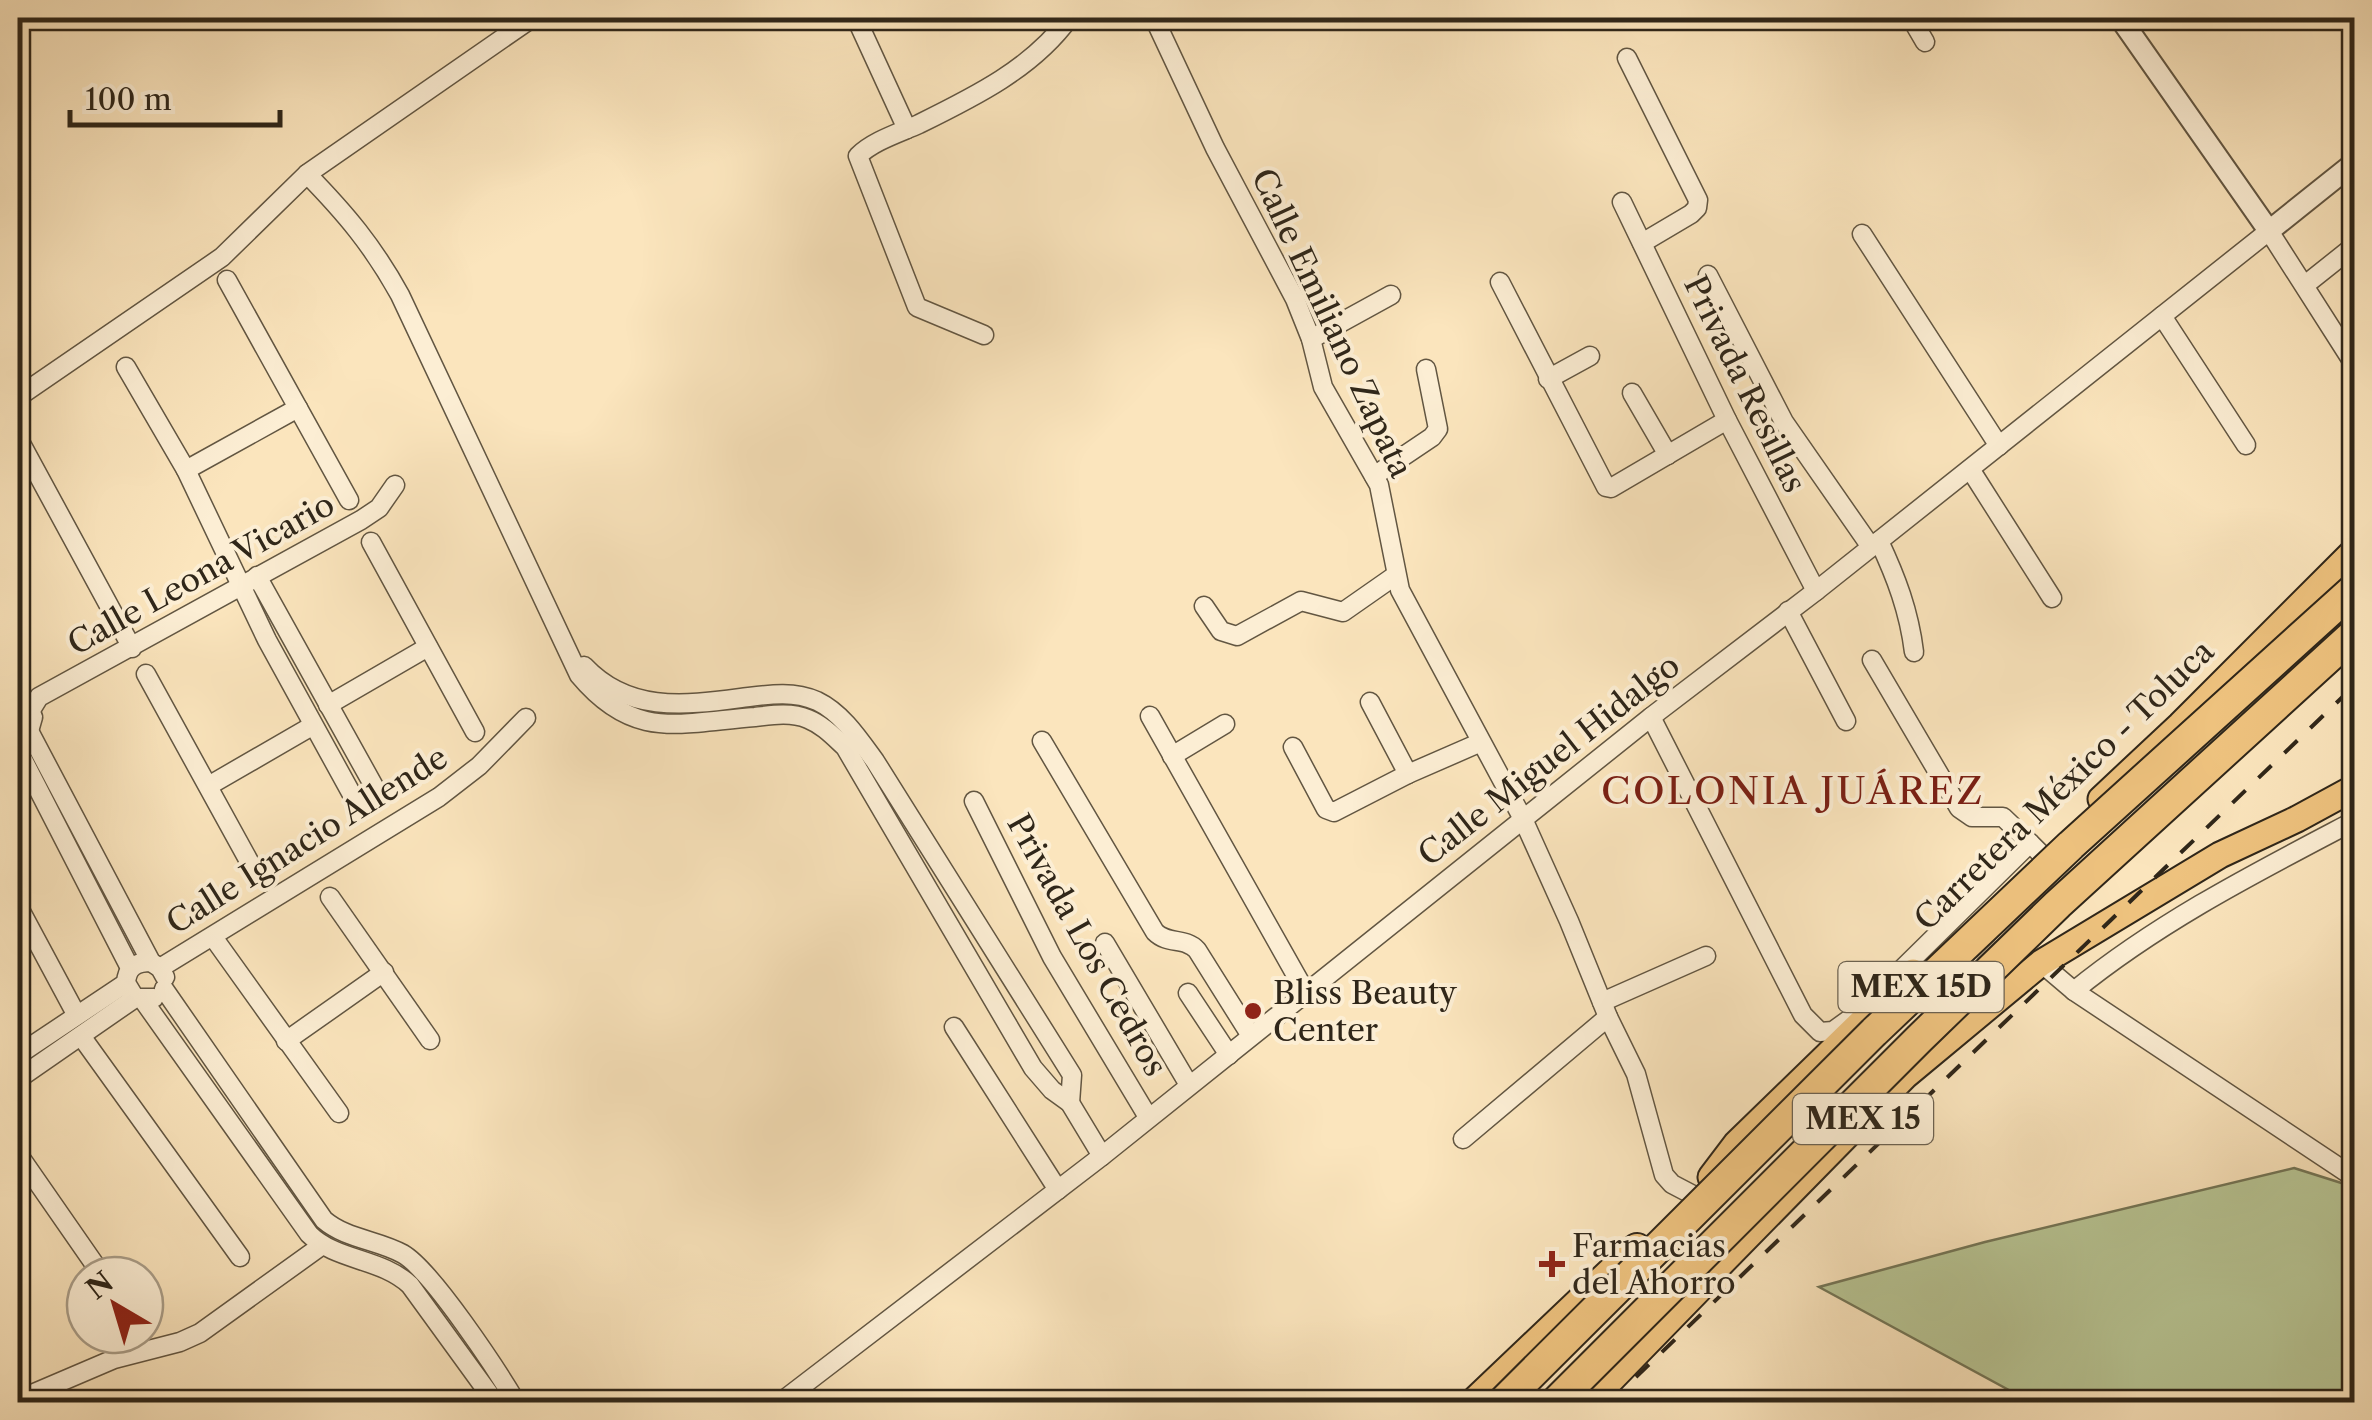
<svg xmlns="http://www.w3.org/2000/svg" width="2372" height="1420" font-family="'Libre Caslon Text',serif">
<rect width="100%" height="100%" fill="#fbe5bd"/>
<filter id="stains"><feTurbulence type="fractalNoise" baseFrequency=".002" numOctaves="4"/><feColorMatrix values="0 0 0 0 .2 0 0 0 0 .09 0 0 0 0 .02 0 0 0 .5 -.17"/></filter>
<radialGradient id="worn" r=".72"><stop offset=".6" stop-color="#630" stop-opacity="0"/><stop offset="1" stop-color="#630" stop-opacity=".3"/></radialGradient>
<polygon fill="#b8c695" stroke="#747657" stroke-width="2.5" points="2294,1168 2354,1187 2354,1402 2031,1402 1819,1287 1985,1242"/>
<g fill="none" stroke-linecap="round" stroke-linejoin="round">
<path stroke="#d2bf9c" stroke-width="25" stroke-dasharray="25 12" stroke-linecap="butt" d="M 1913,972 C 1922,962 1932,952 1944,946 C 1969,932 2000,951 2002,979"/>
<g stroke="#625642" stroke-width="21">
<g id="minor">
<polyline points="856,18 907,129"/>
<polyline points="1154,18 1215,148 1295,299 1311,339 1323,387 1379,485 1400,590 1523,819 1569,921 1608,1017 1636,1074 1664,1175 1672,1184 1693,1195"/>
<polyline points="1911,18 1925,42"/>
<polyline points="1627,58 1698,200 1697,208 1691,214 1642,243"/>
<path d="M 307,174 C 346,214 373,246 400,295 L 579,675 C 634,741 678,723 755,717 C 772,715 791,712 808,719 C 823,725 834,737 845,747 L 1033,1068 L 1052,1090 L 1070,1103 L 1102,1156"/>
<polyline points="1622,202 1727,420 1816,591"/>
<polyline points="1862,234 1999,446"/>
<polyline points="1708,275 1784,422 1871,547"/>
<polyline points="227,280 349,500"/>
<polyline points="1500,282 1606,487 1611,488 1727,420"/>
<polyline points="2305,285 2354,246"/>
<polyline points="2162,316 2246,445"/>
<path d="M 984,335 L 917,307 L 858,156 C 873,141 899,133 919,124 C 974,97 1033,68 1069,18"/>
<polyline points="1311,339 1391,295"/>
<polyline points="126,367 186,470 267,640 361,811"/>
<polyline points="1548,379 1590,356"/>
<polyline points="1632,393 1668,455"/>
<polyline points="18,397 222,257 307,174 532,18"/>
<polyline points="18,438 132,648"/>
<polyline points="1970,469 2052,598"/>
<polyline points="186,470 298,408"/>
<polyline points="1374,476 1432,437 1438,429 1426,369"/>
<path d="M 1879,541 C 1896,577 1909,611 1914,652"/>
<polyline points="371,542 475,732"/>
<polyline points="257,576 376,790"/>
<polyline points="1204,606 1221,631 1237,636 1301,601 1343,612 1396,575"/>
<polyline points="1788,611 1846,721"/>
<polyline points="1872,660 1959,808 1972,817 2003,817 2030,843"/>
<path d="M 584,666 C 627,712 682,706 741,698 C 766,695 792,690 817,701 C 842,713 859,739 875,761 L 1072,1075 L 1070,1103"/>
<polyline points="146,674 256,874"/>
<polyline points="18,702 26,706 33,717 29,731 18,738"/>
<polyline points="1370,702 1408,774"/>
<polyline points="328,705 428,647"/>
<polyline points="31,710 39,697 361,520 379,508 395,485"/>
<polyline points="1150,716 1306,993"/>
<polyline points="1651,717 1803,1015 1820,1032 1833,1031 1851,1018"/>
<polyline points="29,731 151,962 160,968 165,977"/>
<path d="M 1042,741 L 1155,932 C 1168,945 1185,937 1197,950 L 1251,1036"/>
<polyline points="1293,747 1326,809 1334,812 1408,774 1479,743"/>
<polyline points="18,750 130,968"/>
<polyline points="1172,756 1225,724"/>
<polyline points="210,785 312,726"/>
<polyline points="974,801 1052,957 1148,1117"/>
<polyline points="330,897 430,1040"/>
<polyline points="18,906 76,1014"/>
<polyline points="213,937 339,1113"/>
<polyline points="1105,943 1189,1085"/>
<path d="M 151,962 C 136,962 127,967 126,983 L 135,998 L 154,998"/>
<polyline points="2041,963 2074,991 2352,1176"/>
<polyline points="160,968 439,797 479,766 526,718"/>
<polyline points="1895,976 2030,843 2041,854"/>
<path d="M 164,989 L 324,1220 C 346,1239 378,1240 403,1254 C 432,1271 497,1370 516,1402"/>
<path d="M 2074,991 C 2160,921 2257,872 2354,821"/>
<polyline points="1188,993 1229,1055"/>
<path d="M 143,1000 L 309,1234 C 336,1261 381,1258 410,1285 L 495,1402"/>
<polyline points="1602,1002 1706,956"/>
<polyline points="954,1027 1058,1190"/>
<polyline points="81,1036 240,1257"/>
<polyline points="286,1041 384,972"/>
<polyline points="18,1055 126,983"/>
<polyline points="18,1079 135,998"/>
<polyline points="1463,1139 1608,1017"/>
<polyline points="18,1154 102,1275"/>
<polyline points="18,1400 114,1359 180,1342 200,1333 321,1246"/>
<polyline points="781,1402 1102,1156 1651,717 1816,591 2269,231 2354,364"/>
</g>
</g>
<g stroke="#625642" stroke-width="24">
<polyline id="tertiary" points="2120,18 2269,231 2354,163"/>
</g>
<g stroke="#2f2619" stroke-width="29">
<g id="primary">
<polyline points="2101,799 2180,725 2354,551"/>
<polyline points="1711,1177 1736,1144 1913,972"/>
<polyline points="1697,1288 1905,1076 2041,963 2220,855 2297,819 2354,788"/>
</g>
</g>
<g stroke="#2f2619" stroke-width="34">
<g id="motorway">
<polyline points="1476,1402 1637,1249"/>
<polyline points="1586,1402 1697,1288"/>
</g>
</g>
<use href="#minor" stroke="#fceed4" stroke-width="18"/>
<use href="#tertiary" stroke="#fceed4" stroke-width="20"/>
<use href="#primary" stroke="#eec27e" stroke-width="25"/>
<use href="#motorway" stroke="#eec27e" stroke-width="30"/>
<polyline stroke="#2f2619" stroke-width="4" stroke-dasharray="18 18" stroke-linecap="butt" points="1610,1402 2354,686"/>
<g stroke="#2f2619" stroke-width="34" stroke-linecap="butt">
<g id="motorway-bridge">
<polyline points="1503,1402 1874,1032 2071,845 2354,589"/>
<polyline points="1556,1402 1919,1039 2058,904 2354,634"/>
</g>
</g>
<use href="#motorway-bridge" stroke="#eec27e" stroke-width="30"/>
</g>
<g fill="#8f2418" stroke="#fceed4" stroke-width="4">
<circle cx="1253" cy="1011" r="10"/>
<path d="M1547 1249h10v10h10v10h-10v10h-10v-10h-10v-10h10z"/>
</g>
<g text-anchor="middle" stroke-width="8" stroke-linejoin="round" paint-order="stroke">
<g fill="#fceed4" stroke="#6c6251" stroke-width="2.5">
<rect x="1838.5" y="962" width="165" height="50" rx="8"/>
<rect x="1793" y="1094" width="140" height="50" rx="8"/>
</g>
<g font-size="30" font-weight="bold" fill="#2f2619">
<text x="1921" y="997">MEX 15D</text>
<text x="1863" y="1129">MEX 15</text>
</g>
<g font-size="32" fill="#2f2619" stroke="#fceed4">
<text transform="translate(1332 323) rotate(65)" y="11">Calle Emiliano Zapata</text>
<text transform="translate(1745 384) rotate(64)" y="11">Privada Resillas</text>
<text transform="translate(201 574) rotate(-29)" y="11">Calle Leona Vicario</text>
<text transform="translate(1549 760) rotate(-38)" y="11">Calle Miguel Hidalgo</text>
<text transform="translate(2064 785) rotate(-44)" y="11">Carretera México - Toluca</text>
<text transform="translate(307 840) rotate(-32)" y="11">Calle Ignacio Allende</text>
<text transform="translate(1087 945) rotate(61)" y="11">Privada Los Cedros</text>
</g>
<g font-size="32" fill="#2f2619" stroke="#fceed4" text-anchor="start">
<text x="1273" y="1004">Bliss Beauty<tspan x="1273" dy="37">Center</tspan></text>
<text x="1572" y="1257">Farmacias<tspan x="1572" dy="37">del Ahorro</tspan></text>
</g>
<g font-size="38" letter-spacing="2.5" fill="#7a1f14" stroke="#fceed4">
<text x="1793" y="804">COLONIA JUÁREZ</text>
</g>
</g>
<rect width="2372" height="1420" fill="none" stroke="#fbe5bd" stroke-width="60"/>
<rect x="20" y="20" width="2332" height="1380" fill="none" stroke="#2f2619" stroke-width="5"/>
<rect x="30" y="30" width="2312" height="1360" fill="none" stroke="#2f2619" stroke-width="2.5"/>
<g transform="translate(115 1305) rotate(322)"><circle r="48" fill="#fceed4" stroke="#aa9e89" stroke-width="2.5"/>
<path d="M0-8L18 38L0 25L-18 38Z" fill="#8f2418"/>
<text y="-15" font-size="28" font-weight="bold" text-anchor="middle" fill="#2f2619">N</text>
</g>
<path d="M70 110v15h210v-15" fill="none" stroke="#2f2619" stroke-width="5"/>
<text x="85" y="110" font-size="30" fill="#2f2619" stroke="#fceed4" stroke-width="8" paint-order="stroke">100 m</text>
<rect width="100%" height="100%" filter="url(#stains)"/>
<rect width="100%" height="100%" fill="url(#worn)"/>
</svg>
